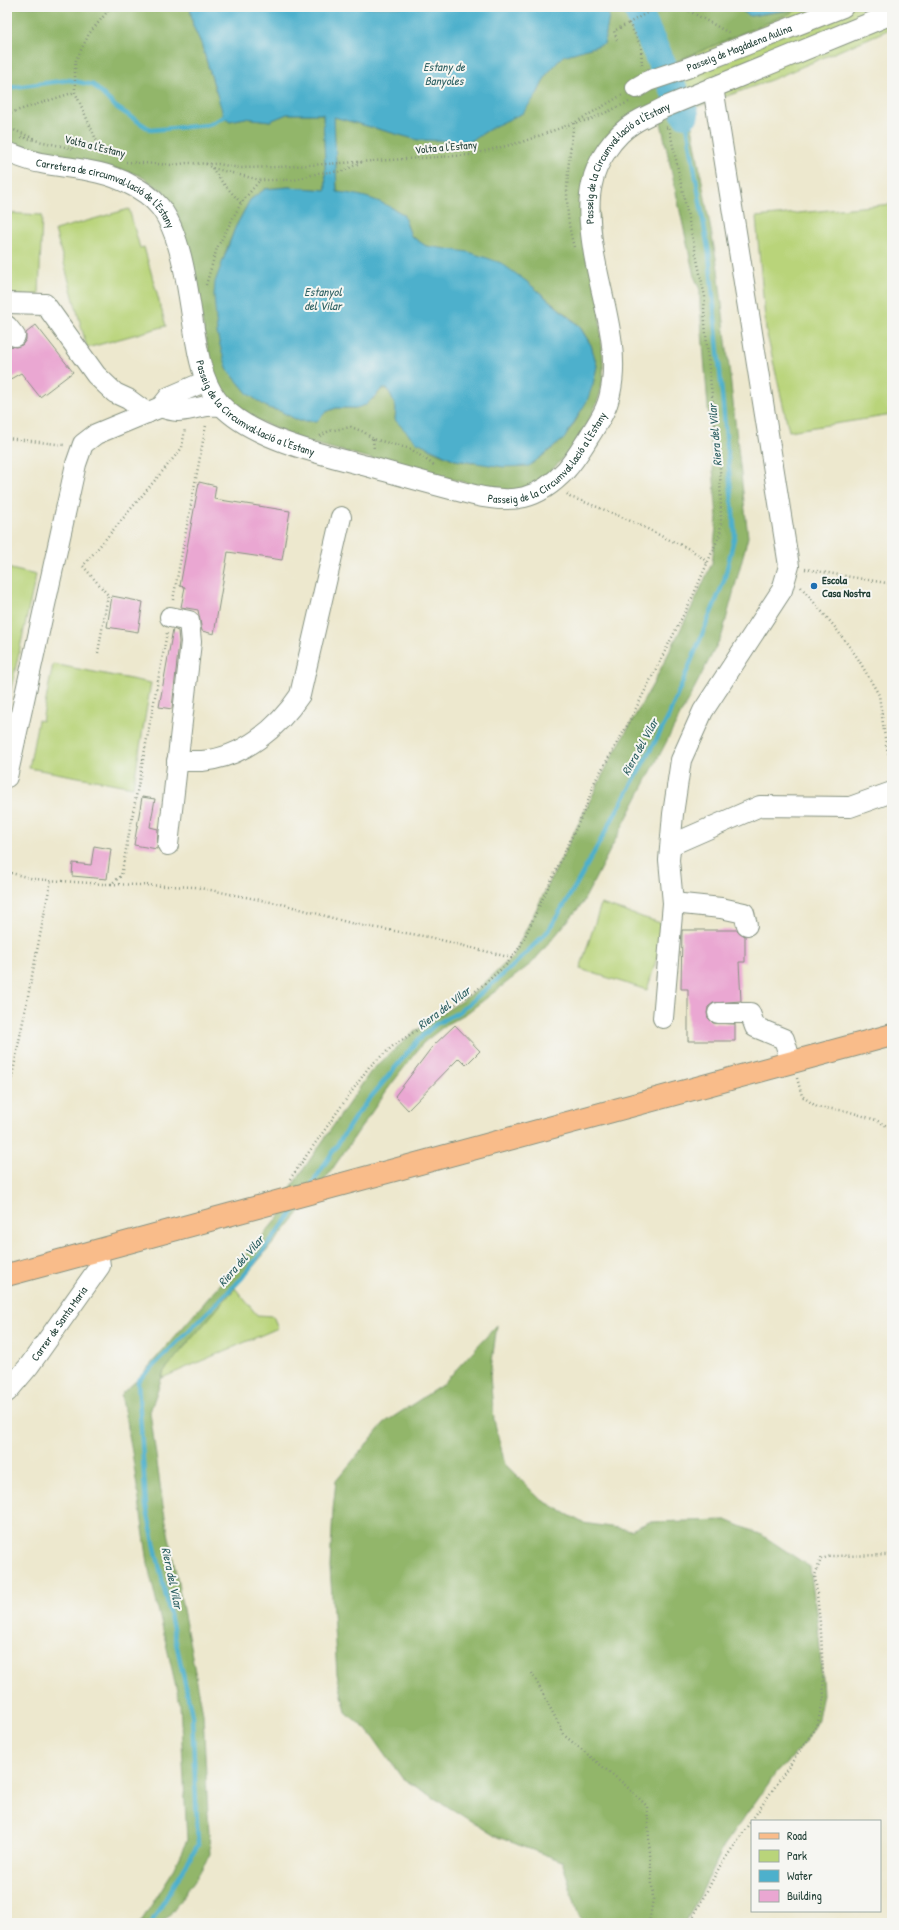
<svg xmlns="http://www.w3.org/2000/svg" width="899" height="1930" font-family="'Patrick Hand',sans-serif">
<rect width="100%" height="100%" fill="#f6f6f2"/>
<filter id="ink" filterUnits="userSpaceOnUse"><feTurbulence type="fractalNoise" baseFrequency=".025" numOctaves="2"/><feDisplacementMap in="SourceGraphic" scale="8" xChannelSelector="R" yChannelSelector="G"/><feConvolveMatrix kernelMatrix="1 2 1 2 8 2 1 2 1" color-interpolation-filters="sRGB"/></filter>
<filter id="wash" filterUnits="userSpaceOnUse"><feTurbulence type="fractalNoise" baseFrequency=".012" numOctaves="4" result="noise"/><feDisplacementMap in="SourceGraphic" scale="16" xChannelSelector="R" yChannelSelector="G"/><feGaussianBlur stdDeviation="0.9" result="paint"/><feColorMatrix in="noise" values="0 0 0 0 0 0 0 0 0 0 0 0 0 0 0 0 0 1.4 0 .05"/><feComposite in="paint" operator="in"/></filter>
<g filter="url(#wash)">
<rect width="100%" height="100%" fill="#ede8ce"/>
<g fill="#b9d47a" stroke="#6c8857">
<polygon points="804,7 892,7 892,40 890,29 771,80 678,114 668,65"/>
<polygon points="892,204 892,415 789,431 766,330 756,217"/>
<polygon points="129,209 140,248 144,247 166,326 87,348 55,230"/>
<polygon points="7,213 42,215 39,296 7,295"/>
<polygon points="7,568 36,575 9,698 7,698"/>
<polygon points="53,664 151,683 133,787 29,768 38,720 42,721"/>
<polygon points="601,904 667,925 647,990 580,969"/>
<polygon points="235,1288 257,1315 273,1316 278,1328 162,1378 164,1371 177,1355"/>
</g>
<g fill="#92b66a" stroke="#587a4f">
<path d="M 7,7 L 190,7 L 193,26 L 201,43 L 216,92 L 230,121 L 245,118 L 270,121 L 287,114 L 323,114 L 326,190 L 289,187 L 265,189 L 250,200 L 235,228 L 225,253 L 217,333 L 228,370 L 248,394 L 268,408 L 280,411 L 299,421 L 317,421 L 326,412 L 336,408 L 356,408 L 376,397 L 382,388 L 388,389 L 396,408 L 395,420 L 429,449 L 455,460 L 471,463 L 540,458 L 564,439 L 577,419 L 593,384 L 597,366 L 591,345 L 579,325 L 526,281 L 445,250 L 426,246 L 411,236 L 403,214 C 380,200 363,195 337,192 L 334,117 L 418,140 L 471,141 L 493,127 L 537,94 L 547,74 L 563,56 L 604,44 L 609,16 L 605,7 L 735,7 L 750,16 L 800,9 L 668,65 L 678,114 L 689,110 L 718,269 L 748,537 L 722,635 L 582,904 L 532,963 L 467,1013 L 447,1024 L 423,1043 L 387,1090 L 324,1181 L 287,1193 L 371,1071 L 414,1032 L 475,992 L 513,956 L 609,762 L 653,684 L 694,603 L 712,563 L 717,518 L 700,307 L 700,290 L 694,276 L 657,104 L 598,151 C 598,208 599,264 600,321 C 601,344 606,367 601,390 C 595,419 553,482 523,489 C 516,491 508,491 502,492 L 303,441 L 246,415 L 221,389 L 212,368 L 183,231 L 175,209 L 164,192 L 139,175 L 86,162 L 37,154 L 7,145 Z"/>
<polygon points="305,1206 164,1371 150,1412 163,1506 203,1713 210,1854 197,1877 168,1917 160,1923 138,1923 142,1920 171,1874 187,1840 180,1704 149,1570 132,1452 121,1394 137,1380 284,1211"/>
<polygon points="497,1325 490,1376 494,1420 505,1464 540,1499 583,1523 631,1530 649,1522 726,1520 762,1535 810,1567 819,1635 823,1694 818,1719 804,1744 776,1773 723,1847 699,1898 684,1923 585,1923 579,1917 562,1861 495,1836 402,1778 371,1734 346,1712 337,1674 330,1567 333,1510 336,1481 384,1423 442,1385"/>
</g>
<g fill="#4db0cc" stroke="#367680">
<path d="M 190,7 L 605,7 L 609,16 L 604,44 L 563,56 L 547,74 L 537,94 L 523,113 L 493,127 L 471,141 L 418,140 L 334,117 L 337,192 C 365,195 379,200 403,214 L 411,236 L 426,246 L 468,252 L 487,258 L 501,263 L 526,281 L 579,326 L 591,345 L 597,366 L 593,384 L 587,401 L 564,439 L 529,466 L 504,467 L 455,460 L 415,441 L 395,420 L 396,408 L 388,389 L 382,389 L 366,405 L 356,408 L 336,408 L 326,412 L 317,421 L 299,421 L 280,411 L 268,408 L 248,394 L 228,370 L 222,353 L 217,333 L 214,295 L 215,282 L 235,228 L 250,200 L 265,189 L 289,187 L 326,190 L 323,114 L 287,114 L 270,121 L 245,118 L 230,121 L 224,117 L 201,43 L 193,26 Z"/>
<polygon points="735,7 804,7 750,16"/>
</g>
<g fill="none" stroke-linecap="round" stroke-linejoin="round">
<g stroke="#4db0cc" stroke-width="4.5">
<polyline points="7,88 69,80 93,85 116,107 151,130 208,125 224,117"/>
<polyline points="312,1184 357,1114 418,1040 436,1024 459,1012 514,965 549,930 576,885 667,720 724,581 735,534 709,254 685,114"/>
<polyline points="151,1923 198,1845 192,1715 146,1506 138,1381 241,1279 301,1202"/>
</g>
<polyline stroke="#4db0cc" stroke-width="28" points="636,7 685,114"/>
</g>
<g id="blocks">
<g fill="#eaa7d2">
<polygon points="36,325 73,372 40,397 21,373 7,381 7,348 10,346 16,347 22,345 26,340 26,333"/>
<polygon points="199,482 216,486 214,499 290,511 282,560 228,552 214,634 202,631 198,610 181,607 185,587 180,586"/>
<polygon points="112,596 143,602 138,632 107,627"/>
<polygon points="173,629 178,631 179,642 172,709 159,707"/>
<polygon points="142,797 155,799 150,827 158,829 157,849 134,845"/>
<polygon points="94,846 111,849 107,879 72,876 73,863 91,865"/>
<polygon points="682,930 737,930 745,936 745,962 739,962 741,1001 713,1003 708,1007 707,1013 708,1018 713,1023 735,1024 735,1041 688,1041 688,989 681,989"/>
<polygon points="455,1025 480,1051 466,1065 459,1058 408,1110 395,1096 432,1047"/>
</g>
</g>
</g>
<g filter="url(#ink)">
<use href="#blocks" fill-opacity="0" stroke="#869281" stroke-width="1"/>
<g fill="none" stroke-linecap="round" stroke-linejoin="round">
<g stroke="#869281" stroke-width="22">
<g id="minor">
<path id="s1" d="M 636,88 L 648,81 L 687,68 L 843,7"/>
<path id="s2" d="M 7,152 C 18,156 29,161 41,163 C 71,169 102,169 129,184 C 140,189 152,197 160,207 C 184,238 189,302 196,341 C 200,364 205,388 222,406 C 253,439 324,455 367,466 C 403,476 438,486 474,495 C 513,504 538,500 566,470 C 575,460 582,448 589,437 C 597,424 607,410 610,394 C 621,347 600,295 593,248 C 590,228 587,204 592,184 C 596,162 614,135 634,123 C 643,117 654,113 663,108 L 892,14"/>
<polyline points="7,303 45,304 96,375 115,393 128,399 147,413"/>
<polyline points="7,326 15,336"/>
<path d="M 161,407 C 179,414 184,410 202,407 C 208,405 215,406 221,406"/>
<path d="M 177,761 C 186,761 194,761 202,761 C 244,757 278,728 300,695 L 341,517"/>
<polyline points="7,777 76,464 83,444 96,434 161,407 169,397 206,381"/>
<polyline points="168,845 191,642 189,621 170,617"/>
<polyline points="671,845 760,806 850,807 892,792"/>
<polyline points="673,903 721,908 744,913 747,925"/>
<polyline points="718,1013 750,1013 755,1027 784,1039 791,1062"/>
<polyline points="663,1018 673,903 669,860 673,814 681,760 703,711 782,590 789,566 713,87"/>
<path id="s3" d="M 7,1392 L 29,1366 L 100,1266 L 98,1250"/>
</g>
</g>
<g stroke="#869281" stroke-width="24">
<polyline id="major" points="7,1275 892,1035"/>
</g>
<g stroke="#869281" stroke-width="2.5" stroke-dasharray="1 3" stroke-linecap="butt">
<polyline points="682,7 729,33"/>
<polyline points="617,40 614,31 629,23"/>
<polyline points="642,65 641,46 629,23 657,7"/>
<polyline points="7,114 75,92"/>
<polyline points="576,122 622,95"/>
<path d="M 574,123 C 568,164 562,206 574,247"/>
<polyline points="7,127 35,139"/>
<polyline points="21,137 74,149"/>
<polyline points="103,155 75,92 75,62 89,34 111,7"/>
<polyline points="126,162 172,165 187,163 218,164 240,168 279,167 469,155 522,142 574,123 589,120 629,102"/>
<polyline points="206,164 212,168 260,180 294,180 319,173 343,171 362,162"/>
<polyline points="212,168 222,182 241,203"/>
<polyline points="206,285 217,248 241,203 260,180"/>
<polyline points="320,436 329,431 351,427 364,432 373,439 411,449 435,466"/>
<polyline points="7,438 64,445"/>
<polyline points="373,439 374,450"/>
<path d="M 567,494 L 570,497 C 602,508 633,521 663,537 C 679,544 696,550 708,564"/>
<polyline points="805,569 892,584"/>
<polyline points="801,587 834,626 857,657 879,695 886,745 892,766"/>
<polyline points="173,600 206,425"/>
<polyline points="98,653 108,595 83,566 182,448 185,428"/>
<polyline points="7,872 34,879 103,884 111,884 121,876 167,633"/>
<polyline points="111,884 195,887 286,905 354,924 429,937 512,958"/>
<polyline points="797,1078 802,1096 817,1107 847,1111 876,1120 892,1129"/>
<polyline points="7,1102 51,880"/>
<polyline points="290,1179 369,1067 393,1046 477,990 506,965 520,947 586,807 595,781 627,726 693,596 720,534 721,522 720,467 708,359 704,310 705,297 669,127 665,128"/>
<polyline points="532,1673 565,1736 624,1784 647,1806 653,1899 649,1923"/>
<polyline points="690,1923 720,1866 817,1726 824,1698 821,1632 815,1575 821,1559 831,1556 892,1555"/>
</g>
<use href="#minor" stroke="#fff" stroke-width="20"/>
<use href="#major" stroke="#f9bc8a" stroke-width="22"/>
</g>
</g>
<circle fill="#1f6fb2" stroke="#f6f6f2" stroke-width="1.5" cx="814" cy="586" r="4"/>
<g text-anchor="middle" stroke-width="4" stroke-linejoin="round" paint-order="stroke">
<g font-size="11" fill="#1f3d34" stroke="#f6f6f2">
<text dy="4" stroke="none"><textPath href="#s1" startOffset="111">Passeig de Magdalena Aulina</textPath></text>
<text transform="translate(95 146) rotate(14)" y="4">Volta a l'Estany</text>
<text transform="translate(446 147) rotate(-5)" y="4">Volta a l'Estany</text>
<text dy="4" stroke="none"><textPath href="#s2" startOffset="1086">Passeig de la Circumval·lació a l'Estany</textPath></text>
<text dy="4" stroke="none"><textPath href="#s2" startOffset="110">Carretera de circumval·lació de l'Estany</textPath></text>
<text dy="4" stroke="none"><textPath href="#s2" startOffset="403">Passeig de la Circumval·lació a l'Estany</textPath></text>
<text dy="4" stroke="none"><textPath href="#s2" startOffset="738">Passeig de la Circumval·lació a l'Estany</textPath></text>
<text dy="4" stroke="none"><textPath href="#s3" startOffset="86">Carrer de Santa Maria</textPath></text>
</g>
<g font-size="11" font-weight="bold" fill="#1f3d34" stroke="#f6f6f2" text-anchor="start">
<text x="822" y="584">Escola<tspan x="822" dy="13">Casa Nostra</tspan></text>
</g>
<g font-size="12" font-style="italic" fill="#2d6062" stroke="#f6f6f2">
<text x="444" y="71">Estany de<tspan x="444" dy="14">Banyoles</tspan></text>
<text x="323" y="296">Estanyol<tspan x="323" dy="14">del Vilar</tspan></text>
<text transform="translate(715 435) rotate(-95)" y="4">Riera del Vilar</text>
<text transform="translate(640 747) rotate(-61)" y="4">Riera del Vilar</text>
<text transform="translate(444 1008) rotate(-37)" y="4">Riera del Vilar</text>
<text transform="translate(241 1261) rotate(-49)" y="4">Riera del Vilar</text>
<text transform="translate(172 1578) rotate(78)" y="4">Riera del Vilar</text>
</g>
</g>
<rect width="899" height="1930" fill="none" stroke="#f6f6f2" stroke-width="24"/>
<rect x="751" y="1820" width="130" height="92" fill="#f6f6f2" stroke="#a0aca6"/>
<rect x="759" y="1833" width="20" height="6" fill="#f9bc8a" stroke="#a0aca6"/>
<text x="787" y="1840" font-size="12" fill="#1f3d34">Road</text>
<rect x="759" y="1850" width="20" height="12" fill="#b9d47a" stroke="#a0aca6"/>
<text x="787" y="1860" font-size="12" fill="#1f3d34">Park</text>
<rect x="759" y="1870" width="20" height="12" fill="#4db0cc" stroke="#a0aca6"/>
<text x="787" y="1880" font-size="12" fill="#1f3d34">Water</text>
<rect x="759" y="1890" width="20" height="12" fill="#eaa7d2" stroke="#a0aca6"/>
<text x="787" y="1900" font-size="12" fill="#1f3d34">Building</text>
</svg>
